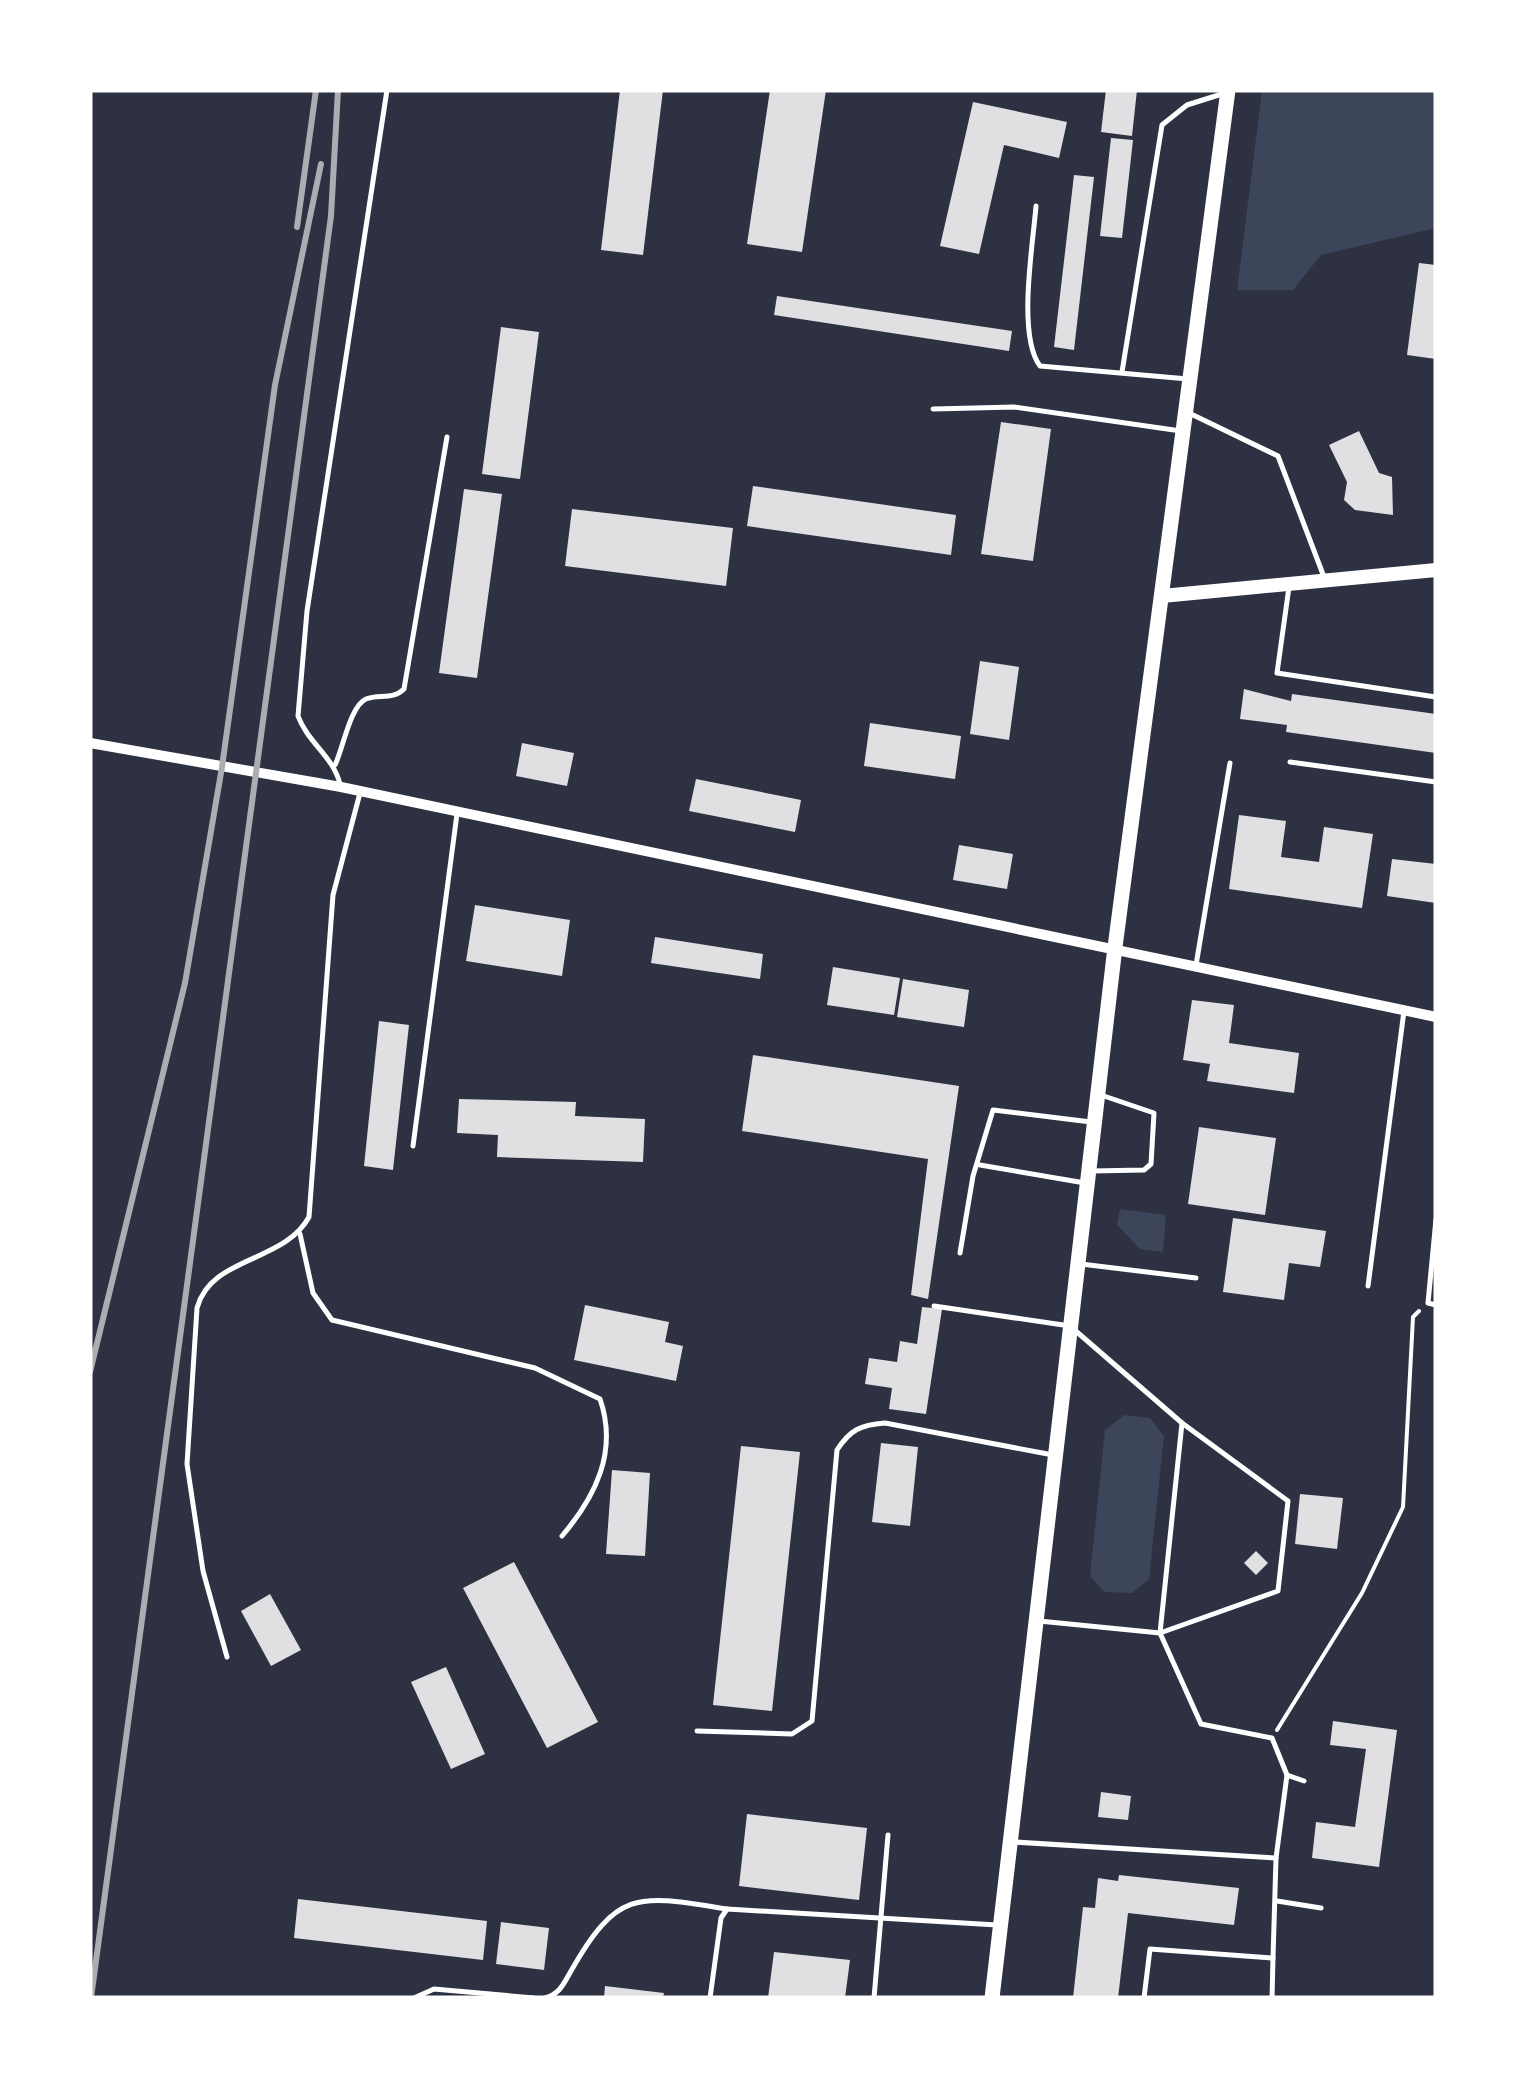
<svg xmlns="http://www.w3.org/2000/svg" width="1526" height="2088" font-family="Ubuntu,sans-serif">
<rect width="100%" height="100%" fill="#2d3142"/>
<g fill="#3c4559">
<polygon points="1262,90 1436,90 1436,228 1321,255 1293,290 1237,290"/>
<polygon points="1120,1209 1166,1215 1163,1252 1140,1249 1117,1225"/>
<polygon points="1124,1415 1150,1418 1164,1436 1149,1579 1132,1593 1104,1592 1090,1576 1105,1430"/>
</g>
<g fill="#e0e0e3">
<polygon points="620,90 663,90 643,255 601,250"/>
<polygon points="770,90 826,90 802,252 747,244"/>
<polygon points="1106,90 1137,90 1132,136 1101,132"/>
<polygon points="973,102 1067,122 1059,158 1004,145 979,254 940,246"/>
<polygon points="1111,138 1133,140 1122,238 1100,236"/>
<polygon points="1074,175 1094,177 1074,350 1054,347"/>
<polygon points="1419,263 1436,265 1436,359 1407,355"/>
<polygon points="777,296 1012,331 1009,351 774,315"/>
<polygon points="501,327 539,332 520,479 482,474"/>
<polygon points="1001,422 1051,429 1033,561 981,554"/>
<polygon points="1359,431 1379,473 1392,477 1393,515 1355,510 1344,500 1347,482 1329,445"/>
<polygon points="753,486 956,515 951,555 747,526"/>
<polygon points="464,489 502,494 477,678 439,673"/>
<polygon points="572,509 733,528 726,586 565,566"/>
<polygon points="980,661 1019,667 1009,740 970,734"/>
<polygon points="1244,689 1291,701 1292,694 1436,714 1436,753 1286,732 1287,725 1240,719"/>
<polygon points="870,723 961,736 955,779 864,766"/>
<polygon points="522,743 574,753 567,786 516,776"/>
<polygon points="696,779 801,800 795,832 689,811"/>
<polygon points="1239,815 1286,821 1281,857 1319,862 1324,827 1373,834 1362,908 1229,889"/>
<polygon points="959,845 1013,854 1007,889 953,880"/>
<polygon points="1392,859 1436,864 1436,903 1387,896"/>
<polygon points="475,905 570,920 562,976 466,961"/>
<polygon points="655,937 763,954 760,979 651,963"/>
<polygon points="833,967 900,978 894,1015 827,1005"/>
<polygon points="903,979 969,990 964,1027 897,1017"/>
<polygon points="1192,1000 1234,1005 1229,1043 1299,1053 1294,1093 1207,1081 1210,1064 1183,1060"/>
<polygon points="379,1021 409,1025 393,1170 364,1166"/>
<polygon points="753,1055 959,1086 928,1299 911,1295 928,1159 742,1131"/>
<polygon points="459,1099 576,1102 575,1116 645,1119 643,1162 497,1157 498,1135 457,1133"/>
<polygon points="1199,1127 1276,1138 1265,1215 1188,1204"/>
<polygon points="1233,1218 1326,1231 1320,1267 1289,1263 1284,1300 1223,1292"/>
<polygon points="585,1305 669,1322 665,1342 683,1346 676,1381 574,1360"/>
<polygon points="922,1307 942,1309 926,1414 889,1409 892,1388 865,1384 869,1358 897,1362 900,1341 917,1344"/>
<polygon points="881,1443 918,1447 910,1526 872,1522"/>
<polygon points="741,1446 800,1452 772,1711 713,1705"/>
<polygon points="612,1470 650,1473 645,1556 606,1554"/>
<polygon points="1300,1494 1343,1498 1337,1549 1295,1544"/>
<polygon points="1256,1551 1268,1563 1256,1575 1244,1563"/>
<polygon points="514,1562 598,1722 547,1748 463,1588"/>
<polygon points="270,1594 301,1650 271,1666 241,1611"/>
<polygon points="446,1667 485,1754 451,1769 411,1682"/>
<polygon points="1333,1721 1397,1730 1379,1867 1312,1858 1316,1822 1355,1827 1366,1749 1330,1745"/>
<polygon points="1101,1792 1131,1796 1128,1820 1098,1817"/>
<polygon points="747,1814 867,1828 859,1900 739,1886"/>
<polygon points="1119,1875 1239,1888 1234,1925 1128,1913 1118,1998 1073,1998 1083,1907 1095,1908 1098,1878 1118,1881"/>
<polygon points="298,1899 487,1921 483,1960 294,1938"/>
<polygon points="501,1922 549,1928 544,1970 496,1964"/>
<polygon points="774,1952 850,1960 845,1998 768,1998"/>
<polygon points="605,1986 664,1993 663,1998 604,1998"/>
</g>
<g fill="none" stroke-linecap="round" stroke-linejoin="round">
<polyline stroke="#fff" stroke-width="4" points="1277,1730 1362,1593 1403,1507 1413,1317 1419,1311"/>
<g stroke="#fff" stroke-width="5">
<path d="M 1036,206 C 1033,245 1017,335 1040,366 L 1188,379"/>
<polyline points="1122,372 1162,125 1187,105 1225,93"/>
<polyline points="933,409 1014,407 1181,431"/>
<polyline points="1189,413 1278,456 1324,577"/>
<polyline points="1289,587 1277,673 1436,697"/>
<polyline points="1290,762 1436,782"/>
<path d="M 335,765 C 343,749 350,706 366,699 C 379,694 393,700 404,689 L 447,437"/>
<path d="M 340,784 C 333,756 308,743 298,716 L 307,611 L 387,90"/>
<polyline points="1196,965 1230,763"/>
<polyline points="413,1146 457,814"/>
<polyline points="980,1165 1085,1183"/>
<polyline points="1092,1171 1144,1170 1151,1164 1154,1113 1101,1095"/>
<polyline points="1436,1219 1428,1303 1436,1305"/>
<path d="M 300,1234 L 313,1293 L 332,1320 L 535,1368 L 600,1399 C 618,1451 596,1496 562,1536"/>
<polyline points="960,1253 973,1176 993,1110 1091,1122"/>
<polyline points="1081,1264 1196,1278"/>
<polyline points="1368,1286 1404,1011"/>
<polyline points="934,1306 1070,1326 1182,1423 1288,1501 1278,1591 1160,1633 1039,1621"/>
<polyline points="1182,1423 1160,1633 1201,1724 1272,1738 1287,1775"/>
<path d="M 227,1657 L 203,1571 L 187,1464 L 197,1308 C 211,1256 284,1263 309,1217 L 333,895 L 360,793"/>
<path d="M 697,1731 L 792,1734 L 812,1721 L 837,1450 C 850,1430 860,1425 885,1423 L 1053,1455"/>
<polyline points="1014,1842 1276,1858"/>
<polyline points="1277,1901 1321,1908"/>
<polyline points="414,1998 434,1989 534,1998"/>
<path d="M 545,1998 C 560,1994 564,1983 571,1971 C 618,1888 639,1895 727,1909"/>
<polyline points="710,1998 721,1918 727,1909 997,1925"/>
<polyline points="874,1998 888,1835"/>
<polyline points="1144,1998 1150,1949 1273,1958 1276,1858 1287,1775 1304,1781"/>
<polyline points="1272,1998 1273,1958"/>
</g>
<polyline stroke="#fff" stroke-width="10" points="90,743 341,787 1436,1017"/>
<polyline stroke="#fff" stroke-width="14" points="1162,596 1436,570"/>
<polyline stroke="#fff" stroke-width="15" points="992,1998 1115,947 1228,90"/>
<g stroke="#abadb3" stroke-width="6">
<polyline points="297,227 316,90"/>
<polyline points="90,1372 185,983 222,767 275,385 321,164"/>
<polyline points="91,1998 331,216 338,90"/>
</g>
</g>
<rect width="1526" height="2088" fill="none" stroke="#ffffff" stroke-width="185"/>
</svg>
